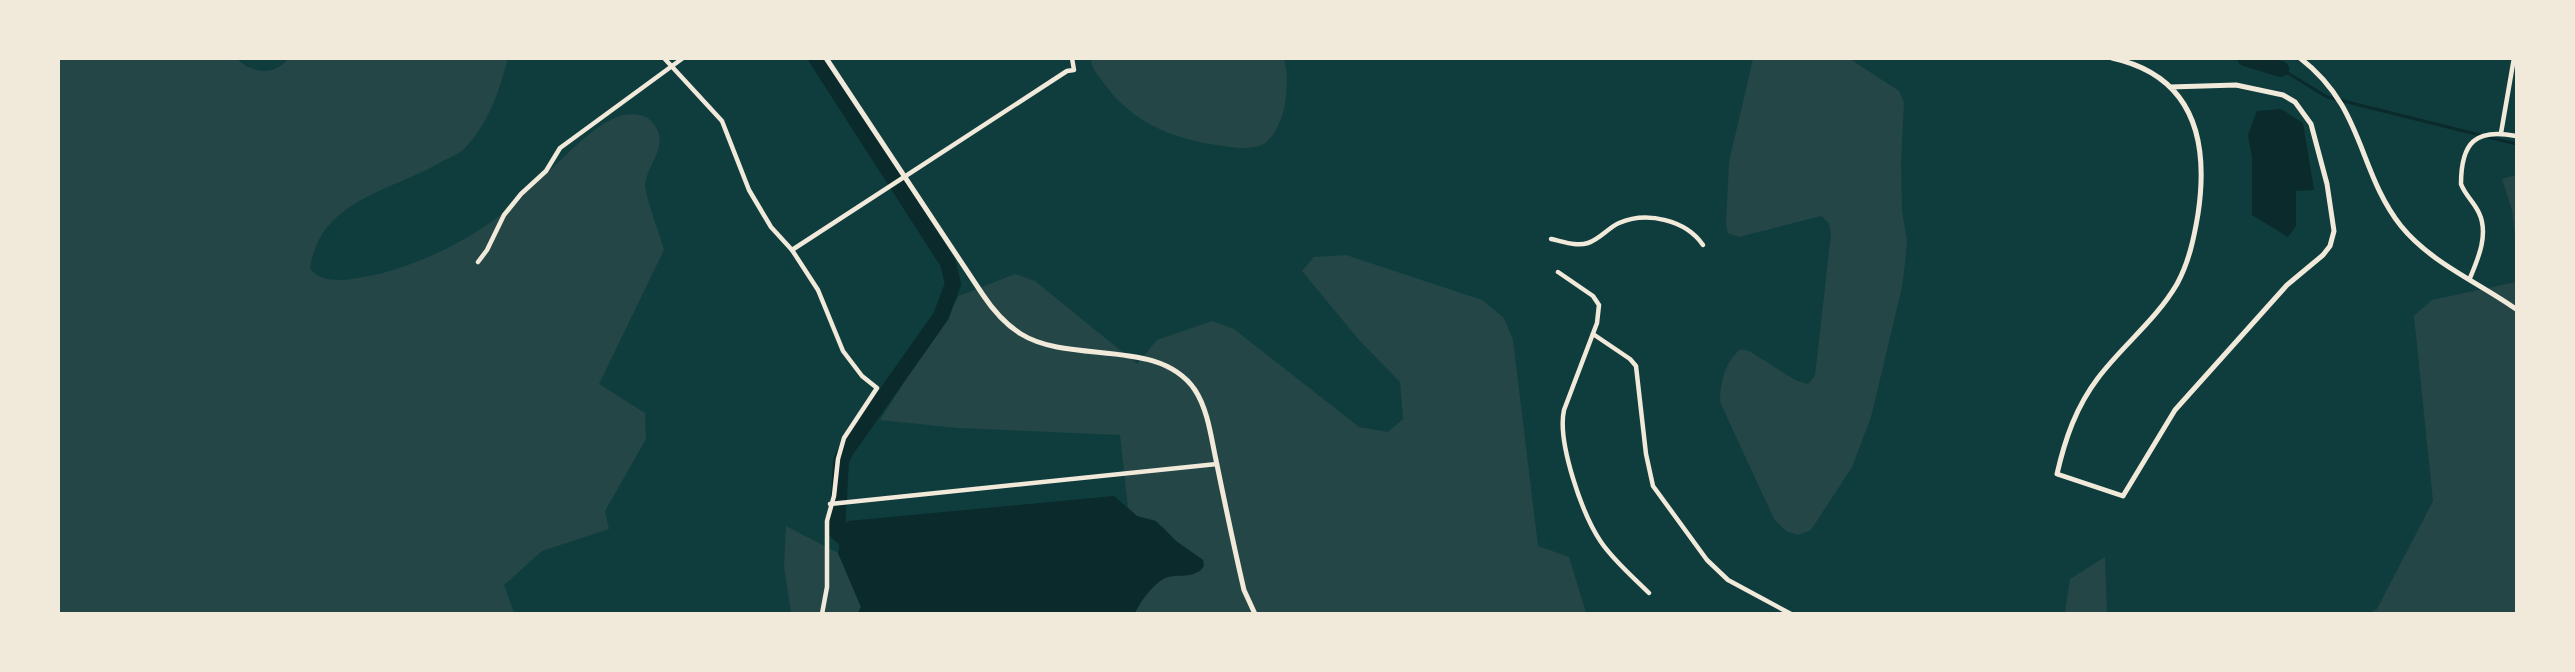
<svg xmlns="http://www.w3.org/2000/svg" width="2575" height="672" font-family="'Titillium Web',sans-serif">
<rect width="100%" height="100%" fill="#0f3d3e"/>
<g fill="#244646">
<path d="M 58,59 L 237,59 C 253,74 274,76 288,59 L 508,59 C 499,91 489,123 465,148 C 459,154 449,158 441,162 C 390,192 321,199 310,268 C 318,281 338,281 352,279 C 403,272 456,248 498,217 C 516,203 532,186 549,171 C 567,154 594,126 617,117 C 627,113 644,113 651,121 C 672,144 649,160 645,184 C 644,193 661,238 664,250 L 599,384 L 645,413 L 646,439 L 605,511 L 609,529 L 542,551 L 504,585 L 514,613 L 59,613 Z"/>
<path d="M 1091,59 L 1284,59 C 1288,73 1287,89 1285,104 C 1282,119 1274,141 1259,146 C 1246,150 1230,147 1217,145 C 1172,139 1130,121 1103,82 C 1098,75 1091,68 1091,59 Z"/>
<path d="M 1753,59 L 1850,59 L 1899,91 L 1904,102 L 1901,162 L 1902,210 L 1907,241 L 1905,263 L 1902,287 L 1871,417 L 1852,467 L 1811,530 L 1798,535 L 1786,531 L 1774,519 L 1720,402 C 1720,383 1725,361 1741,349 L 1749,351 L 1797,381 L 1808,384 L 1815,376 L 1831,234 L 1829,223 L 1821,216 L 1739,237 L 1728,233 L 1726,225 L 1729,162 Z"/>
<polygon points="2516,175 2516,245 2512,210 2502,179"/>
<path d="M 1346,255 L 1482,300 L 1504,318 L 1513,340 L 1538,546 L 1569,557 L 1586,613 L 1135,613 C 1140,602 1154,581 1167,577 C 1178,574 1189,575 1201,571 L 1203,560 L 1176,541 L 1163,527 L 1137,516 L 1128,508 L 1120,435 L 958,428 L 880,420 L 959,296 L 1015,274 L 1035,281 L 1137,364 L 1157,340 L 1212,321 L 1234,329 L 1359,427 L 1388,432 L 1403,419 L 1400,382 L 1359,340 L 1302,271 L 1314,257 Z"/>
<polygon points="2516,282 2516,613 2367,614 2377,609 2433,501 2414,316 2432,300"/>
<polygon points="786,526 838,553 861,607 858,613 791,613 784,567"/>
<polygon points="2105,557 2107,613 2065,613 2070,579"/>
</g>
<g fill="#0a2a2b">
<polygon points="2281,109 2303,123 2314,190 2296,191 2296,226 2288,237 2252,215 2252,157 2248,135 2257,111"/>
<path d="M 1114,496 L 1137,516 L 1156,521 L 1176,541 L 1203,560 L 1204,566 C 1195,579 1180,574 1168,577 C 1155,581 1140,602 1135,613 L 858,613 L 861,607 L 838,553 L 844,524 L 848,521 Z"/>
</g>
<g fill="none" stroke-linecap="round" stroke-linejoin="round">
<polyline stroke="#0a2a2b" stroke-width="3" points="2281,69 2327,97 2516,144"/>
<g stroke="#0a2a2b" stroke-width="16">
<polyline points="816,58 948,263 953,284 941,316 845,452 841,461 837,532 857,550"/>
<polyline points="2245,58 2281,69"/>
</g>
<g stroke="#f1e9da" stroke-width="4.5">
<polyline points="664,58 722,121 749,190 771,227 792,250 818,290 843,351 862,376 877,388 844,438 838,459 834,496 827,521 827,587 822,614"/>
<polyline points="2501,133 2514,58"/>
<path d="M 1551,239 C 1562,241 1576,247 1588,243 C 1600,239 1608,228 1619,223 C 1647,211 1686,220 1703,245"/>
<polyline points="792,250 1067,71 1074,70 1072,58"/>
<polyline points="478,262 487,250 504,215 521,194 546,171 560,148 683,58"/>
<path d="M 1558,272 L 1593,296 L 1599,305 L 1597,323 L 1564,410 C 1557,442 1582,514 1601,542 C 1614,561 1633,577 1649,593"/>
<path d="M 2470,278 C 2478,259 2489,234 2479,213 C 2474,202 2465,195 2461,184 C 2461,142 2476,128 2516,136"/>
<polyline points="1593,334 1630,359 1636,366 1646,454 1653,486 1707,560 1728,580 1791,614"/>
<polyline points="830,504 1217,464"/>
</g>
<g stroke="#f1e9da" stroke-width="5">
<path d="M 826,58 L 983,295 C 993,310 1005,324 1021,334 C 1071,365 1159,337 1195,390 C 1208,410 1211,437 1216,460 C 1225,504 1234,547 1244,590 L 1255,614"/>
<path d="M 2112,58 C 2194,76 2209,141 2198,214 C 2194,238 2189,262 2177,284 C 2156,320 2123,345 2098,378 C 2076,407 2065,439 2057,474 L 2123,496 L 2175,410 L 2287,285 L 2323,255 L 2330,246 L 2334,231 L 2327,184 L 2311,124 L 2295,102 L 2283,95 L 2236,85 L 2170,87"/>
<path d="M 2300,58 C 2365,108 2357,170 2401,226 C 2431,263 2478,282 2516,309"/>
</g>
</g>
<rect width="2575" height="672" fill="none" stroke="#f1e9da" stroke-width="120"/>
</svg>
